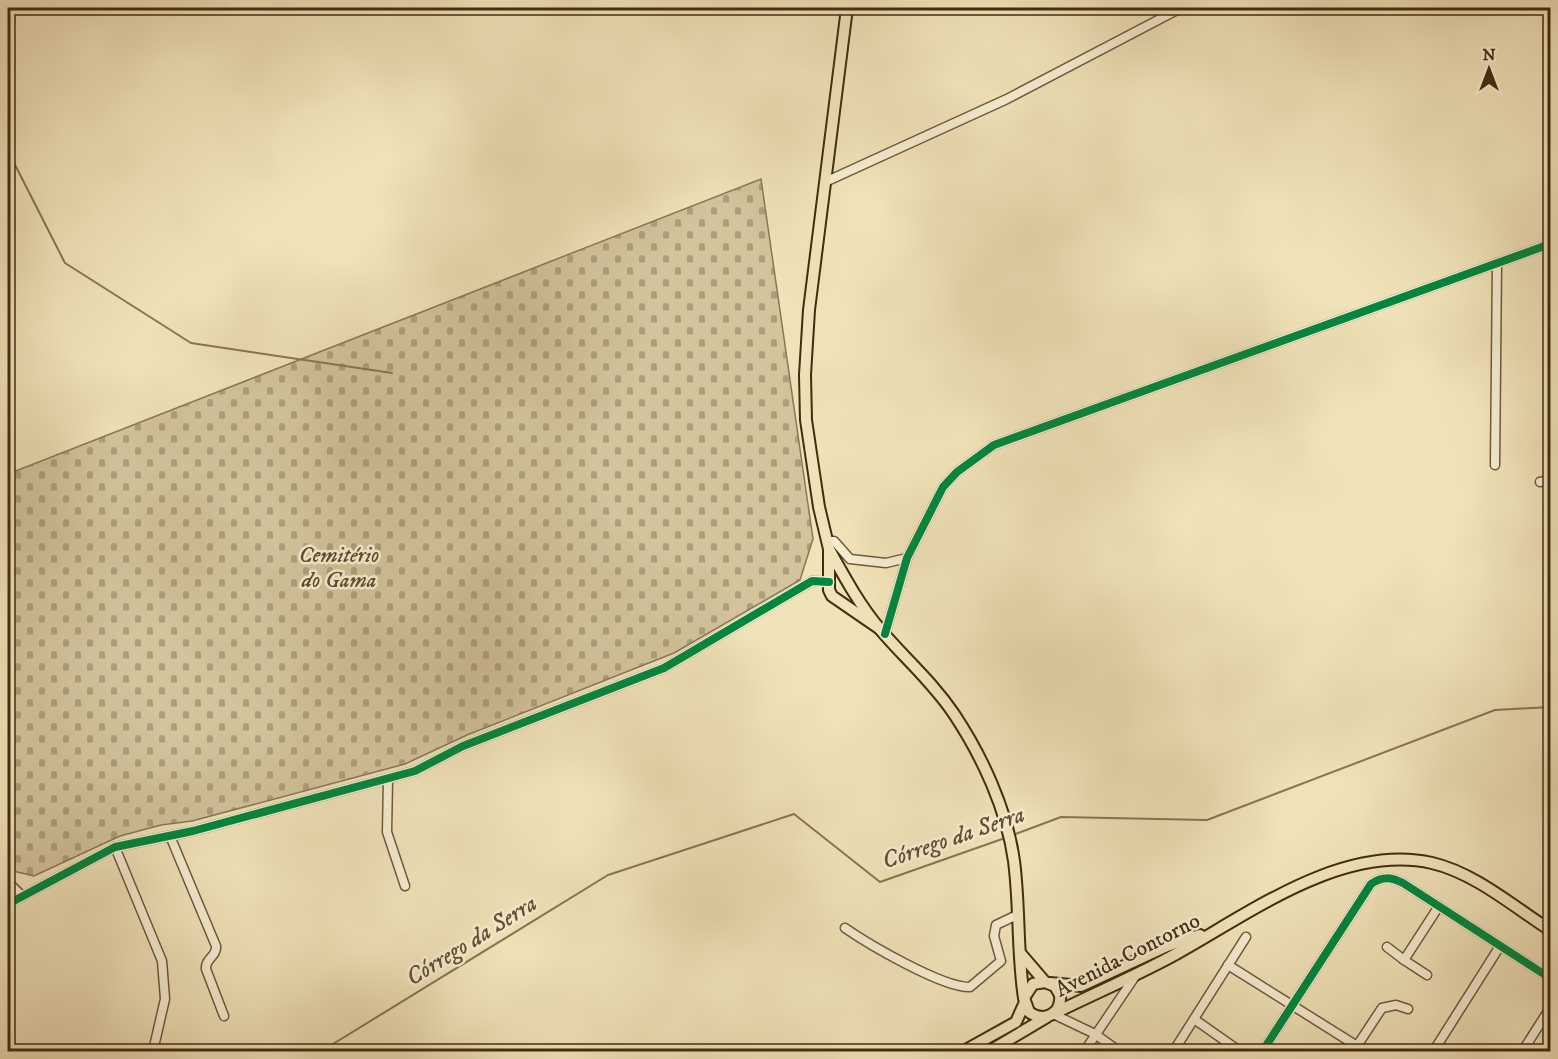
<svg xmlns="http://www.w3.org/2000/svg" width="1558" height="1059" font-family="'IM FELL DW Pica',serif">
<defs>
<pattern id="cemetery-stones" width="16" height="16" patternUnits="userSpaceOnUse" patternTransform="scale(1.5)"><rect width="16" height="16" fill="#d3c49c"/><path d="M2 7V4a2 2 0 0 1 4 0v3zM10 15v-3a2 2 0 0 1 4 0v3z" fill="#ad9f7e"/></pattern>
</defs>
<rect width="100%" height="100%" fill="#f1e3b9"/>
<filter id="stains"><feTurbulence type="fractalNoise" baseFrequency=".00333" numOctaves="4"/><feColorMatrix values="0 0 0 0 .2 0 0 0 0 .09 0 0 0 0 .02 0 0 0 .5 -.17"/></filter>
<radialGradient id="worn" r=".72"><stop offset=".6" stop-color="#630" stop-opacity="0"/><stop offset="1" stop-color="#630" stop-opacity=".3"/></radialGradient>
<polygon fill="url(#cemetery-stones)" stroke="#8a7856" stroke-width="1.5" points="761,179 813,539 800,580 674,653 467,735 405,764 192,821 161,825 120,836 34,876 13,871 8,867 8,474"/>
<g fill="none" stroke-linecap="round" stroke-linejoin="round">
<g stroke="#887553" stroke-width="2">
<polyline points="8,39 10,48 8,151 65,263 191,343 392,373"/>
<polyline points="1013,835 1061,817 1207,820 1495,710 1550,707"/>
<polyline points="320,1052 608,875 794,814 880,882 1005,838"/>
</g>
<g stroke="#6e5a3a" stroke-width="11">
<g id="minor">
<polyline points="825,182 1007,99 1181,8"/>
<polyline points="1495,465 1497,263"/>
<polyline points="1540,482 1550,480"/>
<polyline points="828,541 834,541 850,559 886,563 907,558"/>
<polyline points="885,634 907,558 943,487 957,472 994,445 1550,244"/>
<polyline points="388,779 387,832 405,886"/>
<path d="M 170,836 L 216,946 C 217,957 205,958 206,969 L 224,1016"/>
<polyline points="115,847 162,961 165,999 153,1051"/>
<polyline points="8,882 21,895"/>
<polyline points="8,904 115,847 193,831 415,771 463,746 664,668 812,581 829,582"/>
<path d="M 845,928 C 868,944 943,988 970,987 L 1001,961 L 994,936 L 996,925 L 1019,914"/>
<polyline points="1387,947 1404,960 1439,906"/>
<polyline points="1404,960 1427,975"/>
<polyline points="1228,965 1357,1046"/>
<polyline points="1053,1014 1095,1034 1120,1052"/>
<polyline points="1194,1019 1241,1052"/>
<polyline points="1084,1052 1136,975"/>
<polyline points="1173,1052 1246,937"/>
<path d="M 1262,1052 L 1371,884 C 1383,876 1391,877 1403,883 L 1550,978"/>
<polyline points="1353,1052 1382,1008 1396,1005 1408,1009"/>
<polyline points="1433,1052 1500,946"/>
<polyline points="1522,1052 1550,1008"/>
</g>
</g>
<g stroke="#422c10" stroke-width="14">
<g id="major">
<polyline points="847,8 809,310 805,375 806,420 819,507 829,549 829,590 832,596 880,629"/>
<path d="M 830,551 C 845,578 859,604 879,628 C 904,658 931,680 954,714 C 982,756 1007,810 1014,861 C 1020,907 1017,953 1024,998"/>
<path d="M 1021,954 L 1045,982 L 1055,986 L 1060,995 C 1062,1014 1044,1023 1029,1012 L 1024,998 L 1033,984 L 1045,982"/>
<polyline points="1050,983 1081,986 1167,946 1200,935"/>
<path d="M 1053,1014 C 1093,994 1136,976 1176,954 C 1250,913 1343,843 1432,863 C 1475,873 1514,907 1550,930"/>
<polyline points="962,1052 1016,1022 1025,1002"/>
<polyline points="988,1052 1047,1017"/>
</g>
</g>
<use href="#minor" stroke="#f6edd2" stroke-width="8"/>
<use href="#major" stroke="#f1e3b9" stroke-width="10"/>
<g stroke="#f6edd2" stroke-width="11">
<g id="cycleway">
<polyline points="885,634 907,558 943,487 957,472 994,445 1550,244"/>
<polyline points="8,904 115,847 193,831 415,771 463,746 664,668 812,581 829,582"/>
<path d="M 1262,1052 L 1371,884 C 1383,876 1391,877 1403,883 L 1550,978"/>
</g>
</g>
<use href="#cycleway" stroke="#00873e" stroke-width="8"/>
</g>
<g text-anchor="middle" stroke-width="5" stroke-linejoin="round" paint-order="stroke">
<g font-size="22" font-style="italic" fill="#5f4a2c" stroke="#f6edd2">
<text x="339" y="562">Cemitério<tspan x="339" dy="25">do Gama</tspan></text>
</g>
<g font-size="22" fill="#422c10" stroke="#f6edd2">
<text transform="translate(1127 954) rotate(-27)" y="8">Avenida Contorno</text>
</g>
<g font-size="24" font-style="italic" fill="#655032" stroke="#f6edd2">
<text transform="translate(953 837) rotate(-19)" y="8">Córrego da Serra</text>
<text transform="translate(471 940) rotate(-32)" y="8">Córrego da Serra</text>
</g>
</g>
<rect width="1558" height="1059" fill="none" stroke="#f1e3b9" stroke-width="30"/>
<rect x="9" y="9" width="1540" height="1041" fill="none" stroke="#422c10" stroke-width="3"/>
<rect x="15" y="15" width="1528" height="1029" fill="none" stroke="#422c10" stroke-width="1.5"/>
<g transform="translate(1489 69)" stroke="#f6edd2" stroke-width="4.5" paint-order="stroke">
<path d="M0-4.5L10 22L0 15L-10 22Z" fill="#422c10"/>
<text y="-9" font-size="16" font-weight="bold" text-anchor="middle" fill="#422c10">N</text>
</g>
<rect width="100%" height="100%" filter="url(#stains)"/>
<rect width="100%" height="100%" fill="url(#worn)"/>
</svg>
